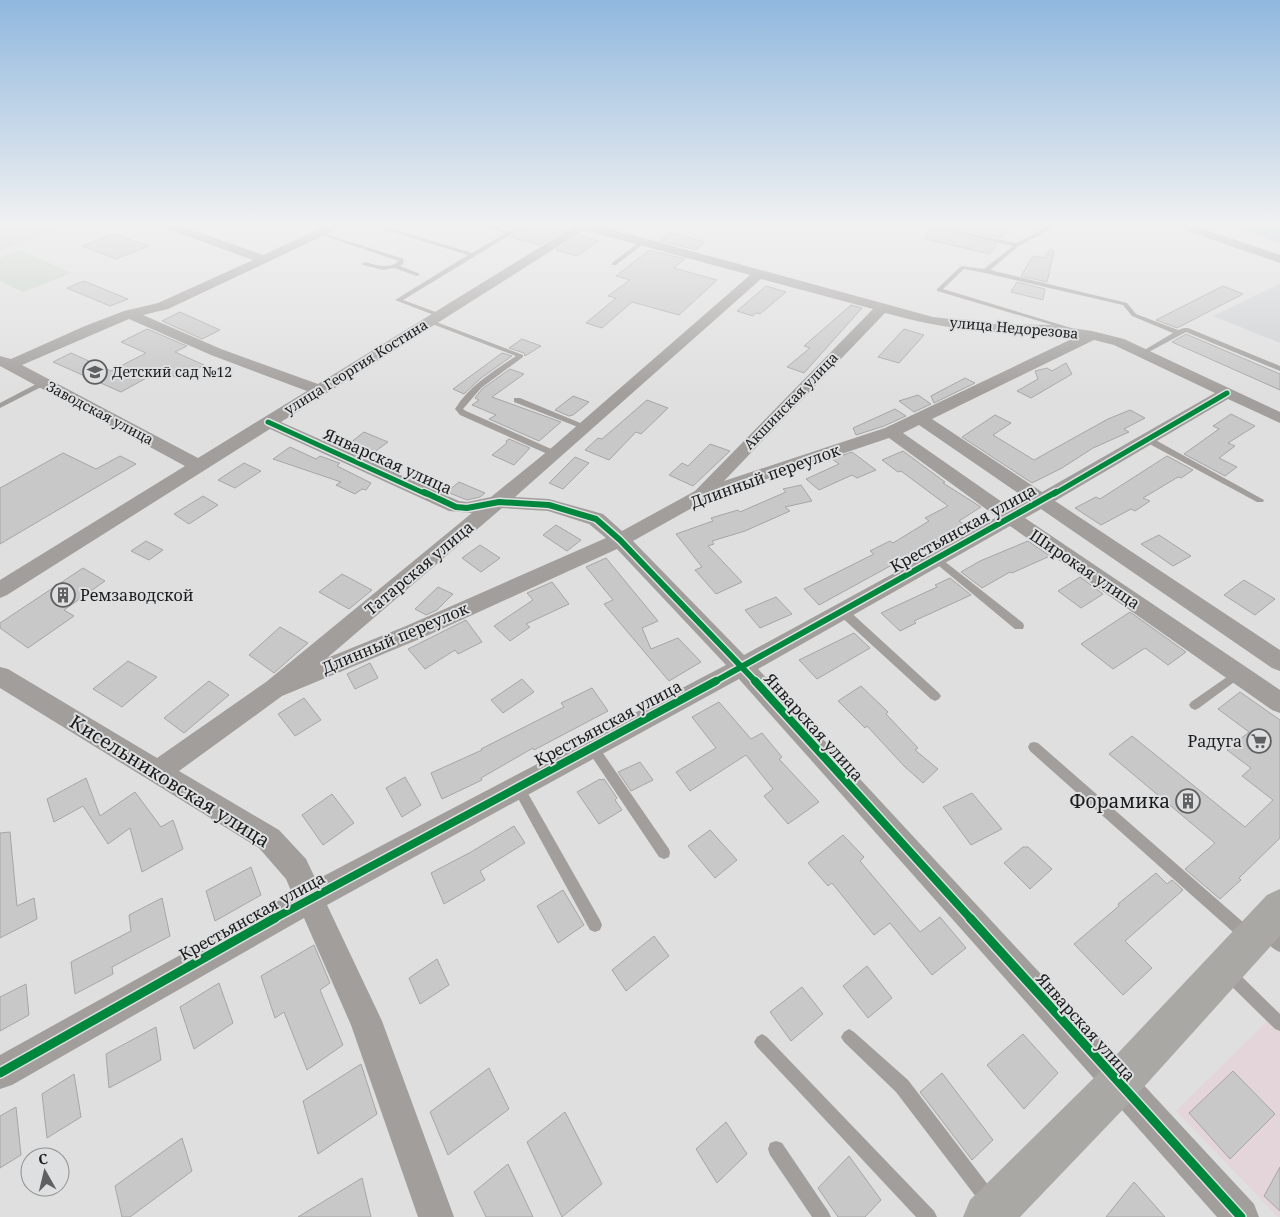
<svg xmlns="http://www.w3.org/2000/svg" width="1280" height="1217" font-family="'Noto Serif',serif">
<rect width="100%" height="100%" fill="#dfdfdf"/>
<polygon fill="#e3d5d9" points="1280,1009 1280,1217 1278,1217 1176,1111"/>
<polygon fill="#ccd0d2" points="1280,284 1280,343 1213,316"/>
<g fill="#c7d3c8">
<polygon points="0,224 72,224 0,251"/>
<polygon points="20,250 72,273 23,292 0,281 0,258"/>
</g>
<polygon fill="#adbed0" points="1222,224 1280,224 1280,243"/>
<g fill="#c8c8c8" stroke="#a6a6a6">
<polygon points="532,224 538,224 563,231 540,245 510,237"/>
<polygon points="933,224 1012,224 1002,238"/>
<polygon points="928,229 997,244 990,254 926,239"/>
<polygon points="671,233 705,242 696,250 660,241"/>
<polygon points="113,234 149,246 116,259 82,246"/>
<polygon points="579,235 598,241 577,256 556,250"/>
<polygon points="1050,249 1054,251 1047,282 1021,276 1033,256 1045,258"/>
<polygon points="649,250 685,259 674,268 717,280 679,315 632,302 602,328 586,323 616,298 608,296 630,280 616,276"/>
<polygon points="84,281 128,299 110,306 67,288"/>
<polygon points="1017,282 1045,289 1043,300 1011,292"/>
<polygon points="766,286 786,292 760,314 756,313 753,316 737,311"/>
<polygon points="1223,286 1243,294 1177,328 1156,320"/>
<polygon points="851,305 862,308 804,373 787,367 810,348 804,346"/>
<polygon points="180,312 220,330 202,339 162,321"/>
<polygon points="147,329 187,346 175,352 204,365 179,379 161,370 121,392 53,362 71,353 111,371 146,353 121,342"/>
<polygon points="904,329 924,335 899,363 878,357"/>
<polygon points="1186,334 1280,374 1280,390 1172,342"/>
<polygon points="522,339 541,346 525,356 524,353 509,348"/>
<polygon points="502,353 512,356 481,378 464,394 453,389"/>
<polygon points="1066,363 1072,374 1031,398 1017,391 1038,379 1035,371 1047,368 1052,371"/>
<polygon points="510,369 524,374 492,397 561,422 539,441 489,419 496,415 472,405 479,400 475,398 482,389"/>
<polygon points="965,378 975,383 934,403 931,396"/>
<polygon points="918,395 931,404 914,412 899,401"/>
<polygon points="573,396 589,402 573,415 569,416 555,410"/>
<polygon points="647,400 668,408 641,434 636,432 609,460 585,450 598,438 602,439"/>
<polygon points="895,409 906,416 884,426 856,435 853,428"/>
<polygon points="1130,410 1145,418 1124,429 1129,432 1093,448 1062,468 1032,483 962,437 995,415 1011,423 993,435 1034,460 1108,419"/>
<polygon points="1231,414 1255,426 1228,443 1235,446 1219,458 1237,467 1225,476 1184,454 1219,429 1213,426"/>
<polygon points="364,432 388,442 373,453 350,443"/>
<polygon points="509,439 530,448 514,465 492,455 507,443 506,441"/>
<polygon points="710,444 730,451 693,486 669,475 682,463 688,466"/>
<polygon points="290,447 316,459 320,456 339,463 340,463 337,466 371,483 366,490 362,489 355,494 336,485 341,482 273,459"/>
<polygon points="903,451 945,482 943,483 981,507 959,521 965,525 819,605 804,589 874,554 870,551 890,541 893,543 929,521 925,518 948,506 901,471 898,472 882,460"/>
<polygon points="852,452 876,470 857,478 852,475 819,490 806,479 839,464 832,459"/>
<polygon points="63,453 96,469 120,456 136,464 0,544 0,488"/>
<polygon points="1167,456 1193,470 1181,478 1178,477 1143,498 1150,501 1135,511 1131,509 1101,525 1075,508 1096,497 1100,499"/>
<polygon points="575,457 589,463 563,489 549,483"/>
<polygon points="244,463 261,471 235,488 218,480"/>
<polygon points="459,482 485,493 480,497 467,500 447,492"/>
<polygon points="801,485 812,501 785,507 790,511 745,531 712,541 714,544 708,546 742,582 716,594 695,570 702,567 676,534 713,521 711,518 738,510 740,512 786,492 783,489"/>
<polygon points="203,496 218,505 189,524 174,514"/>
<polygon points="556,525 581,540 567,551 543,535"/>
<polygon points="1159,535 1191,556 1173,566 1141,544"/>
<polygon points="146,541 163,550 149,560 131,551"/>
<polygon points="1028,541 1050,556 1012,573 1010,572 982,588 961,572 980,561"/>
<polygon points="480,545 500,558 481,572 462,558"/>
<polygon points="606,558 658,621 642,628 651,649 678,638 701,662 669,681 604,604 613,600 586,567"/>
<polygon points="83,568 105,581 64,610 74,616 28,648 0,628 0,623"/>
<polygon points="342,574 372,590 349,609 319,592"/>
<polygon points="1080,577 1103,594 1081,608 1058,591"/>
<polygon points="950,578 971,595 914,621 916,623 900,631 881,613 937,587 935,585"/>
<polygon points="1244,580 1275,599 1255,615 1224,595"/>
<polygon points="552,582 569,604 526,624 530,627 510,641 494,626 533,600 527,593"/>
<polygon points="438,587 453,594 437,610 426,615 415,609"/>
<polygon points="776,597 792,614 760,628 745,610"/>
<polygon points="1130,612 1186,652 1168,665 1145,648 1113,669 1081,644"/>
<polygon points="466,620 482,642 458,654 455,650 425,669 408,649"/>
<polygon points="280,627 308,643 274,673 249,655"/>
<polygon points="854,633 870,648 817,679 799,660"/>
<polygon points="128,661 157,677 122,707 93,689"/>
<polygon points="370,663 378,678 355,689 347,674"/>
<polygon points="522,679 534,692 503,713 491,700"/>
<polygon points="209,681 229,695 184,733 164,718"/>
<polygon points="861,686 888,712 886,714 918,748 915,750 938,769 923,783 904,766 867,726 865,728 838,701"/>
<polygon points="592,688 608,711 534,750 533,748 481,778 482,780 442,799 431,773 482,750 481,749 564,707 561,703"/>
<polygon points="1240,692 1280,720 1280,838 1239,878 1241,880 1220,899 1185,869 1215,843 1109,754 1132,736 1245,827 1273,800 1242,776 1251,768 1227,750 1249,732 1218,709"/>
<polygon points="304,698 321,720 295,736 278,714"/>
<polygon points="719,702 751,739 762,733 782,757 779,759 819,802 788,824 764,796 773,789 746,755 690,791 676,772 716,748 692,717"/>
<polygon points="640,762 653,780 631,791 618,772"/>
<polygon points="405,777 421,805 402,817 386,788"/>
<polygon points="86,778 100,816 135,792 161,827 173,820 183,849 142,872 130,828 108,844 83,806 54,822 47,799"/>
<polygon points="600,779 601,780 604,779 617,798 615,800 622,810 599,824 577,792"/>
<polygon points="972,793 1002,829 971,845 943,807"/>
<polygon points="332,794 354,823 323,845 302,815"/>
<polygon points="514,826 525,843 480,871 485,880 444,904 431,873 471,852"/>
<polygon points="710,830 737,860 715,878 688,846"/>
<polygon points="10,832 17,906 34,898 37,919 0,938 0,833"/>
<polygon points="843,835 864,857 860,861 920,932 940,917 966,948 932,975 890,923 874,935 832,883 828,886 808,863"/>
<polygon points="1023,847 1028,847 1052,869 1030,889 1004,863"/>
<polygon points="251,867 261,895 215,921 206,891"/>
<polygon points="1156,873 1167,884 1172,880 1183,890 1125,941 1152,968 1123,995 1074,944 1119,906 1118,904"/>
<polygon points="563,890 584,925 558,943 537,906"/>
<polygon points="162,898 170,936 112,967 113,974 75,994 71,962 131,931 129,915"/>
<polygon points="654,936 669,956 626,991 612,970"/>
<polygon points="314,945 330,983 320,990 343,1045 307,1070 284,1012 275,1018 261,976"/>
<polygon points="437,959 449,985 420,1004 409,978"/>
<polygon points="867,966 892,998 868,1018 843,986"/>
<polygon points="219,983 233,1023 194,1049 180,1007"/>
<polygon points="26,984 29,1015 0,1031 0,997"/>
<polygon points="802,987 823,1014 791,1041 770,1012"/>
<polygon points="156,1027 161,1060 109,1088 106,1054"/>
<polygon points="1023,1034 1058,1073 1024,1109 987,1065"/>
<polygon points="361,1064 377,1114 318,1154 303,1101"/>
<polygon points="489,1068 509,1109 448,1155 430,1112"/>
<polygon points="1233,1071 1275,1114 1230,1159 1189,1113"/>
<polygon points="942,1073 993,1140 972,1160 920,1092"/>
<polygon points="74,1074 81,1117 47,1138 42,1094"/>
<polygon points="16,1107 21,1155 0,1168 0,1116"/>
<polygon points="565,1112 602,1184 562,1217 527,1142"/>
<polygon points="726,1122 747,1154 717,1183 696,1149"/>
<polygon points="182,1138 192,1171 130,1217 122,1217 115,1186"/>
<polygon points="849,1156 881,1200 865,1217 838,1217 818,1188"/>
<polygon points="508,1164 533,1217 486,1217 474,1192"/>
<polygon points="1280,1167 1280,1211 1264,1196"/>
<polygon points="362,1178 371,1217 298,1217"/>
<polygon points="1134,1182 1165,1217 1106,1217"/>
</g>
<g fill="none" stroke-linecap="round" stroke-linejoin="round">
<g fill="#a19e9c" fill-rule="evenodd">
<polygon points="367,224 376,224 472,253 506,233 475,224 484,224 510,231 521,224 528,224 403,300 441,314 442,315 439,317 395,300 468,255"/>
<polygon points="914,224 924,224 1016,243 1053,224 1060,224 1019,246 990,270 1127,303 1136,314 1178,330 1184,328 1188,328 1280,366 1280,371 1186,332 1145,354 1141,354 1141,352 1173,333 1132,316 1123,305 985,273 964,269 943,289 1081,331 1076,332 937,291 937,289 961,266 984,269 1013,246"/>
<path d="M 319,232 L 404,259 L 403,264 L 400,266 L 420,274 L 417,276 L 394,268 L 383,270 L 363,265 L 362,264 L 365,262 C 376,265 389,270 399,261 L 319,234 Z"/>
<polygon points="641,241 646,242 616,265 612,265 612,263"/>
<path d="M 427,320 L 431,320 L 523,355 L 523,357 L 481,388 L 463,409 L 466,411 L 558,452 L 558,456 L 552,456 L 460,415 L 455,409 C 470,385 493,372 516,356 L 427,322 Z"/>
<polygon points="42,381 48,381 49,383 0,408 0,403"/>
<polygon points="514,398 520,398 590,427 586,429 583,429 514,402"/>
<polygon points="1144,437 1150,437 1264,500 1263,502 1257,502 1144,441"/>
<polygon points="936,556 939,557 1023,623 1024,626 1023,629 1015,629 933,561 931,559"/>
<polygon points="842,607 846,608 939,693 941,696 939,699 935,701 931,699 838,614 837,611 838,608"/>
<polygon points="1237,670 1241,671 1242,674 1241,677 1199,708 1195,710 1191,708 1189,705 1191,702"/>
<polygon points="592,742 596,743 669,849 670,853 669,857 664,859 659,857 588,751 586,747 588,743"/>
<polygon points="1034,742 1038,743 1252,930 1254,935 1252,940 1247,942 1242,940 1030,751 1028,747 1030,743"/>
<polygon points="518,781 522,783 600,920 602,925 600,930 595,932 590,930 514,791 512,787 514,783"/>
<path d="M 1266,925 L 1271,927 L 1280,936 L 1280,952 C 1272,949 1263,940 1259,932 L 1261,927 Z"/>
<polygon points="1228,966 1233,968 1280,1014 1280,1031 1275,1029 1223,978 1221,973 1223,968"/>
<polygon points="849,1029 854,1032 908,1080 995,1194 997,1200 995,1206 989,1208 983,1206 896,1092 844,1042 841,1037 844,1032"/>
<polygon points="762,1034 767,1037 934,1211 937,1217 916,1217 757,1047 754,1042 757,1037"/>
<polygon points="776,1141 782,1143 828,1211 831,1217 812,1217 770,1155 768,1149 770,1143"/>
</g>
<g fill="#a19e9c" fill-rule="evenodd">
<path d="M 158,224 L 175,224 L 263,255 L 331,224 L 346,224 L 344,226 L 168,309 L 143,315 L 221,349 L 318,384 L 573,227 L 569,224 L 592,224 L 933,317 L 995,324 L 1050,325 L 1092,331 L 1124,339 L 1280,412 L 1280,423 L 1228,399 L 1055,501 L 1280,650 L 1280,671 L 1272,668 L 1041,509 L 1025,518 L 1280,690 L 1280,713 L 1272,710 L 1010,526 L 758,669 L 1254,1204 L 1259,1217 L 1217,1217 L 739,679 L 327,905 L 382,1021 L 454,1217 L 418,1217 L 351,1025 L 304,918 L 12,1085 L 0,1089 L 0,1055 L 292,893 L 286,879 L 259,848 L 0,688 L 0,667 L 8,669 L 157,758 L 266,682 L 472,513 L 449,511 L 270,429 L 7,595 L 0,598 L 0,580 L 185,466 L 0,366 L 0,356 L 11,359 L 85,326 L 124,311 L 158,303 L 253,260 L 160,226 ZM 584,230 L 750,275 L 549,450 L 491,497 L 467,502 L 459,501 L 281,422 ZM 761,279 L 873,309 L 695,491 L 622,531 L 603,514 L 549,499 L 515,497 ZM 885,313 C 922,323 958,330 995,332 C 1023,334 1049,333 1076,337 L 885,428 L 724,481 ZM 129,319 L 211,355 L 307,391 L 198,458 L 22,365 ZM 1094,340 L 1114,345 L 1215,393 L 1042,492 L 932,419 ZM 919,425 L 1028,500 L 1012,509 L 903,433 ZM 889,438 L 997,517 L 744,655 L 633,541 L 708,499 ZM 502,508 L 548,511 L 589,524 L 606,538 L 406,626 L 327,658 ZM 617,549 L 726,665 L 316,880 L 306,859 L 279,830 L 179,771 L 282,696 L 422,638 Z"/>
<polygon points="1171,224 1188,224 1280,255 1280,263 1173,226"/>
</g>
<polygon fill="#a9a8a5" fill-rule="evenodd" points="1280,889 1280,936 1133,1099 1020,1217 963,1217 970,1200 1103,1069 1267,895"/>
<g stroke="#dedfe0" stroke-width="8">
<g id="cycleway-far3">
<polyline points="268,422 426,494"/>
<polyline points="1054,494 1227,393"/>
</g>
</g>
<g stroke="#dedfe0" stroke-width="9">
<g id="cycleway-far2">
<polyline points="424,492 456,507 467,508 499,502 549,505 596,519 620,540 756,682"/>
<polyline points="714,682 1056,492"/>
</g>
</g>
<g stroke="#dedfe0" stroke-width="11">
<g id="cycleway-far1">
<polyline points="755,681 971,919"/>
<polyline points="273,919 716,681"/>
</g>
</g>
<g stroke="#dedfe0" stroke-width="12">
<g id="cycleway">
<polyline points="970,918 1241,1217"/>
<polyline points="0,1073 275,918"/>
</g>
</g>
<use href="#cycleway-far3" stroke="#00873e" stroke-width="5"/>
<use href="#cycleway-far2" stroke="#00873e" stroke-width="6"/>
<use href="#cycleway-far1" stroke="#00873e" stroke-width="8"/>
<use href="#cycleway" stroke="#00873e" stroke-width="9"/>
</g>
<linearGradient id="sky" x2="0" y2="1"><stop stop-color="#90b8de"/><stop offset="0.57" stop-color="#f1f1f1"/><stop offset="1" stop-color="#f1f1f1" stop-opacity="0"/></linearGradient>
<rect width="1280" height="394" fill="url(#sky)"/>
<defs>
<g id="school-ring" transform="scale(1.25)"><circle r="9.5" fill="#dedfe0" stroke="#606061" stroke-width="1.5"/><path d="M0-5L7-2L0 1L-7-2ZM-4 1L0 2.5L4 1V4Q0 6-4 4Z" fill="#606061"/></g>
<g id="building-ring" transform="scale(1.25)"><circle r="9.5" fill="#dedfe0" stroke="#606061" stroke-width="1.5"/><path d="M-4-6H4V6H1V3H-1V6H-4ZM-2.5-4.3h1.7v1.8h-1.7ZM.8-4.3h1.7v1.8H.8ZM-2.5-1h1.7V.8h-1.7ZM.8-1h1.7V.8H.8Z" fill="#606061"/></g>
<g id="supermarket-ring" transform="scale(1.25)"><circle r="9.5" fill="#dedfe0" stroke="#606061" stroke-width="1.5"/><path d="M-6-5.5h2.5l.6 2H6L4.5 2H-2.5L-4.4-4H-6ZM-1.5 3.2a1.3 1.3 0 1 0 .1 0ZM3 3.2a1.3 1.3 0 1 0 .1 0Z" fill="#606061"/></g>
</defs>
<g fill-rule="evenodd">
<use href="#school-ring" x="95" y="372"/>
<use href="#building-ring" x="63" y="595"/>
<use href="#supermarket-ring" x="1259" y="741"/>
<use href="#building-ring" x="1188" y="801"/>
</g>
<g text-anchor="middle" stroke-width="4" stroke-linejoin="round" paint-order="stroke">
<g font-size="14" fill="#1c1c1d" stroke="#dedfe0">
<text transform="translate(1014 328) rotate(5)" y="5">улица Недорезова</text>
<text transform="translate(356 367) rotate(-32)" y="5">улица Георгия Костина</text>
<text transform="translate(791 401) rotate(-46)" y="5">Акшинская улица</text>
<text transform="translate(100 413) rotate(28)" y="5">Заводская улица</text>
</g>
<g font-size="14" fill="#1c1c1d" stroke="#dedfe0" text-anchor="start">
<text x="112" y="377">Детский сад №12</text>
</g>
<g font-size="16" fill="#1c1c1d" stroke="#dedfe0">
<text transform="translate(388 461) rotate(24)" y="6">Январская улица</text>
<text transform="translate(765 476) rotate(-20)" y="6">Длинный переулок</text>
<text transform="translate(963 528) rotate(-29)" y="6">Крестьянская улица</text>
<text transform="translate(419 568) rotate(-40)" y="6">Татарская улица</text>
<text transform="translate(1085 569) rotate(34)" y="6">Широкая улица</text>
<text transform="translate(395 638) rotate(-23)" y="6">Длинный переулок</text>
<text transform="translate(608 723) rotate(-28)" y="6">Крестьянская улица</text>
<text transform="translate(814 727) rotate(48)" y="6">Январская улица</text>
<text transform="translate(252 916) rotate(-29)" y="6">Крестьянская улица</text>
<text transform="translate(1086 1027) rotate(48)" y="6">Январская улица</text>
</g>
<g font-size="16" fill="#1c1c1d" stroke="#dedfe0" text-anchor="start">
<text x="80" y="601">Ремзаводской</text>
<text x="1242" y="747" text-anchor="end">Радуга</text>
</g>
<g font-size="19" fill="#1c1c1d" stroke="#dedfe0">
<text transform="translate(170 781) rotate(32)" y="7">Кисельниковская улица</text>
</g>
<g font-size="19" fill="#1c1c1d" stroke="#dedfe0" text-anchor="end">
<text x="1170" y="808">Форамика</text>
</g>
</g>
<g transform="translate(45 1172) rotate(352)"><circle r="24" fill="#dedfe0" stroke="#909192"/>
<path d="M0-4L9 19L0 12L-9 19Z" fill="#606061"/>
<text y="-8" font-size="14" font-weight="bold" text-anchor="middle" fill="#1c1c1d">С</text>
</g>
</svg>
